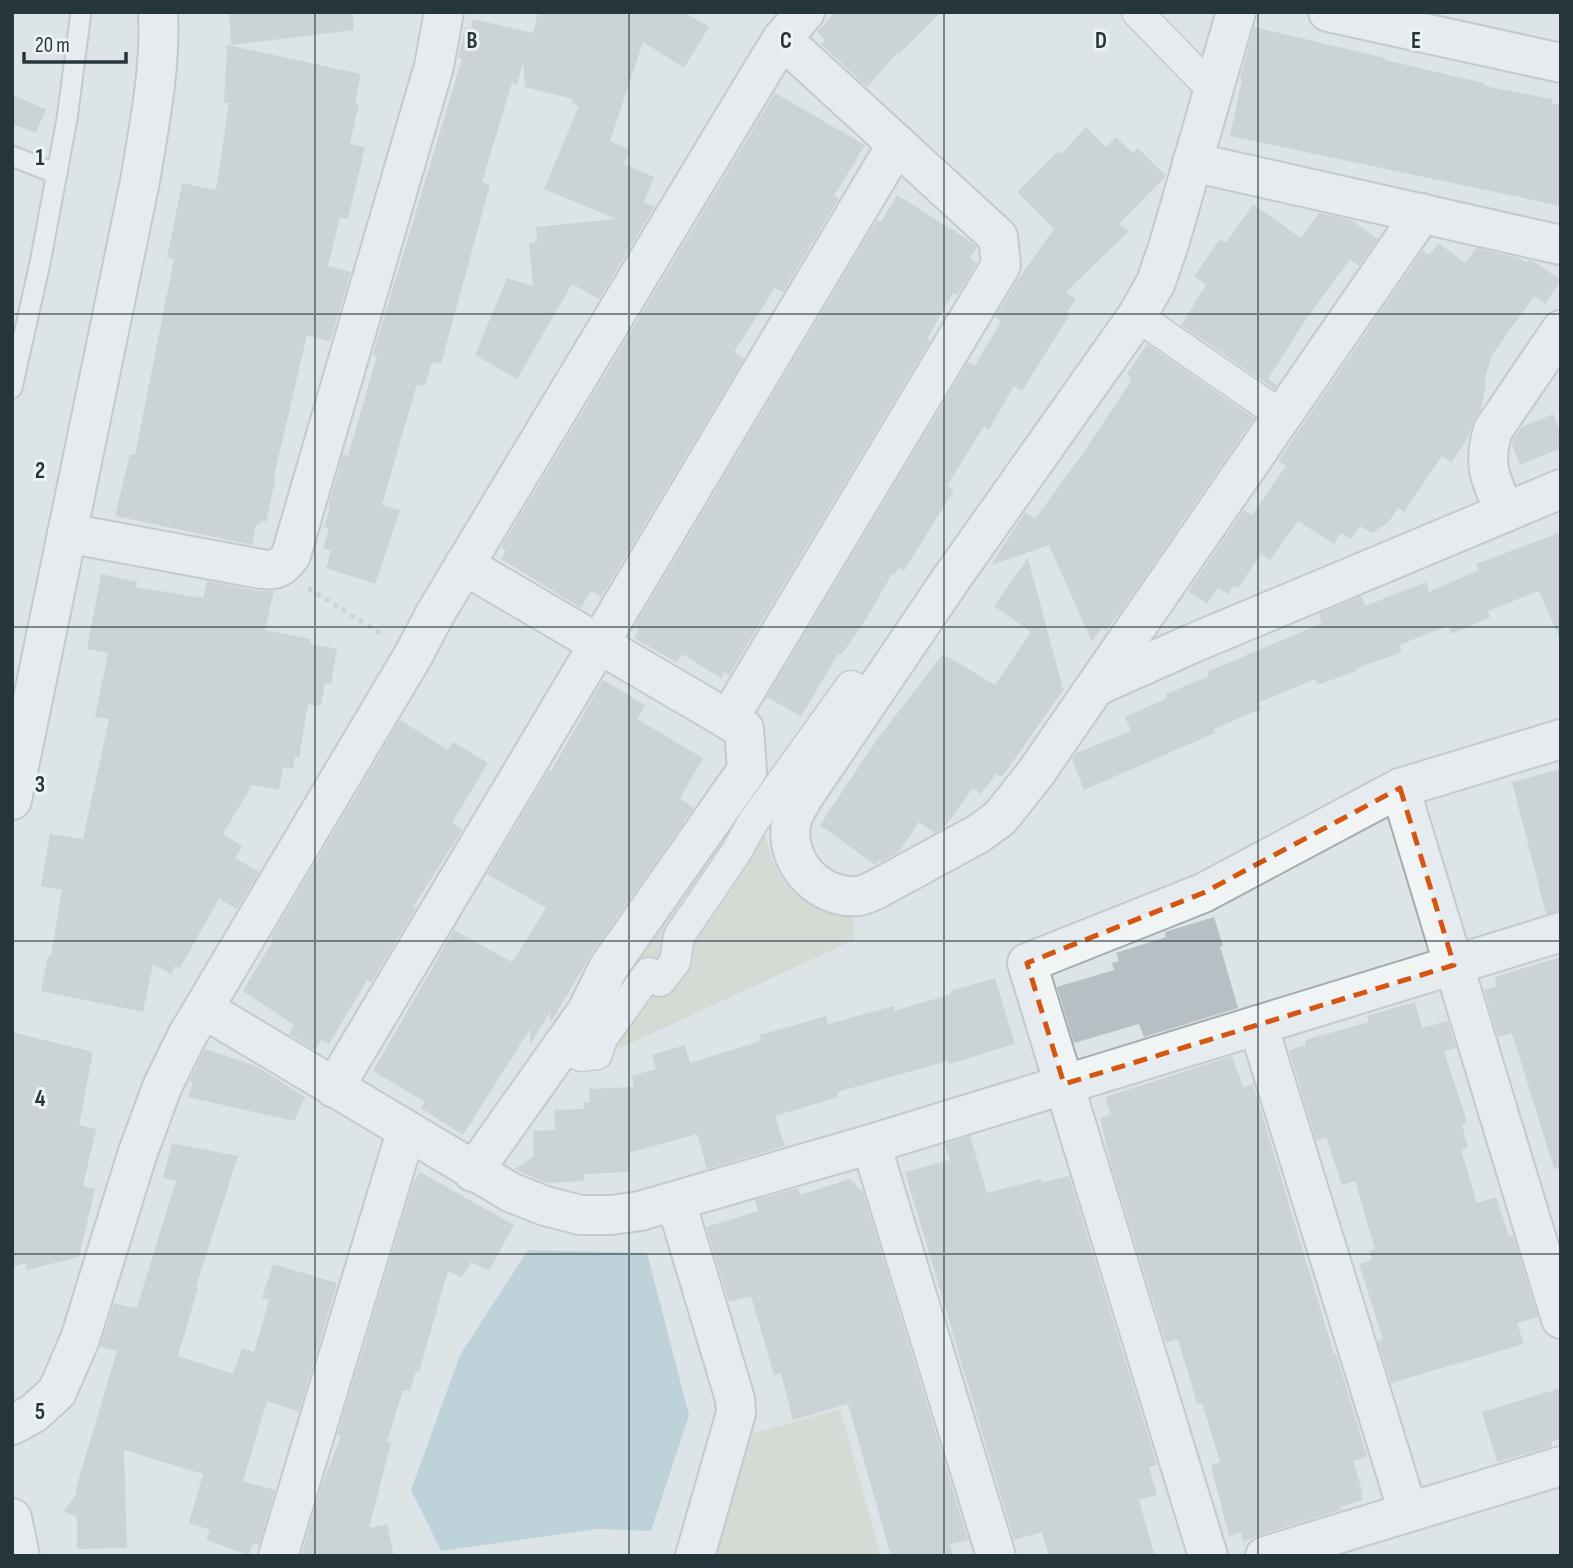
<svg xmlns="http://www.w3.org/2000/svg" width="1573" height="1568" font-family="'Sofia Sans Condensed',sans-serif">
<rect width="100%" height="100%" fill="#dde4e7"/>
<g fill="#c9d1bf">
<path d="M 738,807 L 762,823 C 779,892 787,893 853,913 L 854,940 L 614,1051 L 598,1020 Z"/>
<polygon points="840,1409 881,1556 715,1556 747,1435"/>
</g>
<polygon fill="#98bec7" points="528,1250 647,1253 689,1415 651,1531 598,1529 441,1551 411,1490 460,1355"/>
<g fill="#b5bfc4">
<polygon points="229,12 353,12 354,30 231,45"/>
<polygon points="538,12 684,12 709,27 684,68 643,42 610,141 630,150 624,164 654,177 644,202 655,206 599,299 572,284 517,379 475,355 507,278 533,286 529,243 537,242 536,227 616,219 544,189 579,106 572,103 573,99 525,87 523,62 517,85 512,83 482,182 490,185 441,364 432,362 425,386 417,384 382,505 400,510 375,584 326,568 331,551 323,548 329,529 324,527 330,507 328,507 343,454 348,456 377,356 373,354 462,59 458,58 465,27 471,29 473,19 533,33"/>
<polygon points="835,12 941,12 898,55 897,53 867,87 821,44 825,40 817,32"/>
<polygon points="1254,27 1385,58 1385,60 1484,83 1484,86 1552,99 1552,103 1561,105 1561,206 1230,136 1242,79 1240,78"/>
<polygon points="227,45 361,74 355,103 359,104 350,144 365,147 348,219 340,217 328,266 351,272 330,342 307,335 274,476 276,477 266,522 261,520 260,525 256,524 252,545 115,516 130,454 135,455 174,259 167,258 182,183 216,190 229,103 224,103"/>
<polygon points="775,93 865,145 834,196 839,198 783,292 775,288 734,352 744,359 601,597 591,591 581,608 501,559 506,551 501,547"/>
<polygon points="12,95 46,109 36,133 12,124"/>
<polygon points="1086,127 1106,147 1116,137 1133,153 1138,148 1166,176 1119,224 1129,231 1066,292 1076,299 1067,312 1070,314 1022,391 1014,386 989,429 984,426 947,486 954,490 904,571 899,568 894,575 892,574 865,621 841,655 838,654 801,717 767,697 968,362 975,366 1001,321 995,317 1019,278 1054,229 1017,192 1058,151 1061,154"/>
<polygon points="897,195 970,241 977,247 970,258 977,263 957,295 953,293 927,339 930,341 729,675 724,672 721,678 682,654 677,663 634,638 639,630 634,627 877,220 881,222"/>
<polygon points="1253,204 1301,238 1319,213 1351,220 1378,239 1359,266 1350,259 1305,321 1268,379 1277,385 1274,389 1181,325 1206,285 1194,276 1220,239 1226,243"/>
<polygon points="1439,243 1465,263 1476,248 1519,258 1527,263 1528,260 1533,261 1561,280 1545,304 1534,296 1492,355 1484,382 1486,384 1481,409 1472,424 1469,436 1451,463 1442,456 1404,512 1398,508 1388,523 1371,533 1360,526 1351,539 1341,533 1334,544 1298,521 1270,560 1261,554 1238,588 1233,586 1228,594 1218,588 1207,604 1188,591 1244,510 1252,515 1286,466 1278,461 1423,250 1429,255"/>
<polygon points="1147,344 1254,418 1126,604 1106,631 1102,628 1092,642 1049,545 991,565 1025,512 1035,519 1081,456 1131,381 1129,380 1131,377 1127,374"/>
<polygon points="1553,414 1561,433 1561,448 1520,465 1512,445 1513,439 1522,427"/>
<polygon points="1561,532 1561,642 1539,591 1488,611 1490,617 1452,634 1448,626 1399,645 1402,652 1355,669 1356,671 1318,685 1315,679 1258,703 1261,709 1214,729 1215,733 1084,790 1072,759 1076,753 1131,731 1125,717 1167,698 1166,694 1209,676 1207,672 1322,623 1319,614 1361,596 1365,606 1426,582 1429,592 1479,570 1476,564"/>
<polygon points="1028,558 1062,685 1061,687 1064,689 1002,777 996,774 981,794 973,788 944,828 935,833 919,822 899,852 881,862 879,860 875,865 820,825 876,741 942,655 946,658 947,656 995,685 1031,632 994,606"/>
<polygon points="101,574 137,582 136,587 203,598 207,581 259,591 274,591 265,630 311,639 310,644 337,649 331,684 325,683 321,706 308,704 299,758 295,757 293,769 283,767 279,790 252,785 223,834 242,846 235,858 259,872 237,909 219,899 180,968 175,966 171,974 153,964 143,1012 41,991 48,956 51,956 62,890 41,886 50,834 83,839 109,719 95,717 108,653 87,649"/>
<polygon points="603,680 645,705 637,719 703,758 680,798 694,808 590,956 551,1022 550,1012 530,1045 530,1029 463,1135 421,1108 425,1102 373,1071 454,930 512,962 546,908 487,874 549,770 551,771"/>
<polygon points="400,720 448,750 453,742 488,763 452,823 463,829 413,907 416,908 371,983 367,980 329,1044 321,1040 315,1050 289,1034 294,1025 243,991 273,940 270,939"/>
<polygon points="1561,769 1561,911 1546,914 1512,782"/>
<polygon points="1214,917 1223,946 1220,946 1238,1008 1144,1037 1139,1024 1074,1043 1057,987 1114,970 1112,963 1119,961 1116,953 1166,937 1165,932"/>
<polygon points="1561,957 1561,1168 1554,1169 1512,1033 1498,1037 1484,990 1497,986 1494,977"/>
<polygon points="995,978 1015,1044 949,1064 948,1061 837,1092 838,1097 775,1116 785,1146 707,1169 697,1134 629,1153 630,1172 584,1174 584,1181 546,1183 515,1169 534,1156 533,1131 555,1130 554,1110 584,1109 583,1102 590,1102 589,1089 634,1087 631,1076 656,1069 652,1055 685,1045 690,1063 761,1041 760,1035 826,1016 828,1024 893,1006 894,1011 951,994 950,991"/>
<polygon points="1415,1002 1422,1028 1448,1021 1456,1048 1444,1051 1467,1122 1462,1124 1468,1148 1461,1150 1477,1203 1496,1197 1509,1236 1513,1235 1538,1317 1517,1323 1524,1344 1391,1383 1378,1341 1383,1339 1359,1264 1372,1260 1369,1251 1375,1249 1355,1181 1342,1185 1326,1137 1316,1140 1289,1050 1306,1045 1305,1040 1369,1022 1367,1016"/>
<polygon points="12,1032 93,1052 79,1125 96,1129 83,1186 95,1189 79,1257 27,1270 26,1263 12,1267"/>
<polygon points="205,1049 256,1066 305,1097 294,1121 188,1097 193,1082 189,1081"/>
<polygon points="1232,1056 1243,1087 1253,1084 1334,1354 1336,1354 1367,1457 1353,1461 1363,1494 1361,1495 1362,1500 1340,1507 1341,1510 1259,1535 1243,1542 1241,1532 1229,1536 1211,1465 1220,1462 1202,1403 1197,1404 1178,1339 1166,1343 1111,1164 1100,1118 1111,1114 1105,1097"/>
<polygon points="970,1136 987,1193 1041,1179 1042,1183 1069,1176 1157,1465 1149,1467 1157,1495 1139,1500 1155,1556 1049,1556 1042,1532 1014,1540 905,1172 950,1160 945,1144"/>
<polygon points="172,1143 238,1156 196,1287 198,1288 178,1356 233,1374 242,1348 254,1352 269,1300 262,1298 273,1264 337,1283 299,1412 267,1401 243,1481 275,1490 259,1545 253,1543 249,1555 206,1540 210,1530 189,1523 203,1474 124,1450 127,1548 77,1549 77,1517 64,1511 76,1494 76,1488 117,1351 100,1347 114,1303 132,1308 133,1306 137,1307 176,1181 163,1178"/>
<polygon points="420,1172 514,1225 489,1271 471,1262 462,1278 448,1271 419,1372 416,1371 410,1391 403,1390 387,1442 391,1443 369,1528 387,1524 394,1556 301,1556 322,1485 341,1436 337,1435 413,1184"/>
<polygon points="850,1179 863,1192 968,1540 950,1544 953,1556 891,1556 848,1404 793,1420 781,1373 774,1375 751,1296 729,1302 706,1227 758,1211 755,1200 798,1188 800,1195"/>
<polygon points="1561,1388 1561,1439 1551,1442 1552,1446 1497,1462 1482,1412"/>
</g>
<g fill="none" stroke-linecap="round" stroke-linejoin="round">
<g stroke="#a3acb1" stroke-width="23">
<g id="service">
<polyline points="12,156 57,174"/>
<polyline points="12,388 40,263 67,119 81,12"/>
</g>
</g>
<g stroke="#a3acb1" stroke-width="33">
<g id="pedestrian">
<polyline points="1137,12 1212,89"/>
<polyline points="1137,316 1282,416"/>
<polyline points="564,1045 581,1056 597,1054 602,1038 649,973 660,981 675,962 679,936 735,854 753,822 851,686 872,696"/>
</g>
</g>
<g stroke="#a3acb1" stroke-width="42">
<g id="minor">
<path d="M 1236,12 L 1169,244 L 1156,282 L 1137,316 L 951,579 L 804,796 C 800,803 794,812 792,820 C 782,860 818,900 859,896 C 864,895 870,892 875,890 L 978,834 L 1000,818 L 1035,774 L 1422,213"/>
<polyline points="1328,12 1561,63"/>
<polyline points="1192,162 1561,245"/>
<path d="M 1505,512 C 1491,480 1482,466 1493,430 L 1561,330"/>
<path d="M 67,533 L 261,569 C 276,571 282,568 291,555 L 434,66 L 444,12"/>
<polyline points="464,565 744,729 747,770 608,968 587,1011 473,1172"/>
<polyline points="1097,686 1191,644 1561,489"/>
<polyline points="728,720 1001,265 998,237 782,39"/>
<polyline points="1400,788 1561,1319"/>
<polyline points="1258,1025 1408,1512"/>
<polyline points="334,1088 897,144"/>
<polyline points="871,1144 996,1556"/>
<polyline points="676,1202 735,1399 736,1413 695,1556"/>
<polyline points="12,1425 34,1413 57,1392 80,1339 137,1155 162,1087 187,1036 414,654 435,614 764,68 782,39 805,12"/>
<polyline points="278,1556 406,1132"/>
<polyline points="1208,1556 1027,963 1203,893 1400,788 1561,739"/>
<polyline points="1265,1556 1561,1466"/>
</g>
</g>
<g stroke="#a3acb1" stroke-width="42">
<g id="tertiary">
<path d="M 12,800 L 140,181 C 149,126 161,68 158,12"/>
<polyline points="204,1009 510,1192 545,1206 580,1215 612,1215 640,1211 871,1144 1561,932"/>
<polyline points="12,1518 20,1556"/>
</g>
</g>
<polyline stroke="#b8bfc1" stroke-width="4.5" stroke-dasharray="5 5" stroke-linecap="butt" points="308,588 383,635"/>
<use href="#service" stroke="#f0f4f5" stroke-width="19"/>
<use href="#pedestrian" stroke="#f0f4f5" stroke-width="30"/>
<use href="#minor" stroke="#f0f4f5" stroke-width="38"/>
<use href="#tertiary" stroke="#f0f4f5" stroke-width="38"/>
</g>
<path d="M0 0H1573V1568H0ZM 1400,788 L 1454,965 L 1064,1084 L 1027,963 L 1203,893 Z" fill="#dde4e7" fill-opacity=".55" fill-rule="evenodd"/>
<path fill="none" stroke="#d55611" stroke-width="5" stroke-dasharray="14 9" stroke-linejoin="round" d="M 1400,788 L 1454,965 L 1064,1084 L 1027,963 L 1203,893 Z"/>
<path fill="none" stroke="#27363d" stroke-width="2" stroke-opacity="0.55" d="M 315,12 L 315,1556M 629,12 L 629,1556M 944,12 L 944,1556M 1258,12 L 1258,1556M 12,314 L 1561,314M 12,627 L 1561,627M 12,941 L 1561,941M 12,1254 L 1561,1254"/>
<g font-size="23" text-anchor="middle" font-weight="bold" fill="#27363d" stroke="#edf3f5" stroke-width="6" stroke-linejoin="round" paint-order="stroke">
<text x="472" y="48">B</text>
<text x="786" y="48">C</text>
<text x="1101" y="48">D</text>
<text x="1416" y="48">E</text>
<text x="40" y="165">1</text>
<text x="40" y="478">2</text>
<text x="40" y="792">3</text>
<text x="40" y="1106">4</text>
<text x="40" y="1419">5</text>
</g>
<rect width="1573" height="1568" fill="none" stroke="#27363d" stroke-width="28"/>
<path d="M24 52v10h102v-10" fill="none" stroke="#27363d" stroke-width="3.5"/>
<text x="35" y="52" font-size="21" fill="#27363d" stroke="#edf3f5" stroke-width="5" paint-order="stroke">20 m</text>
</svg>
